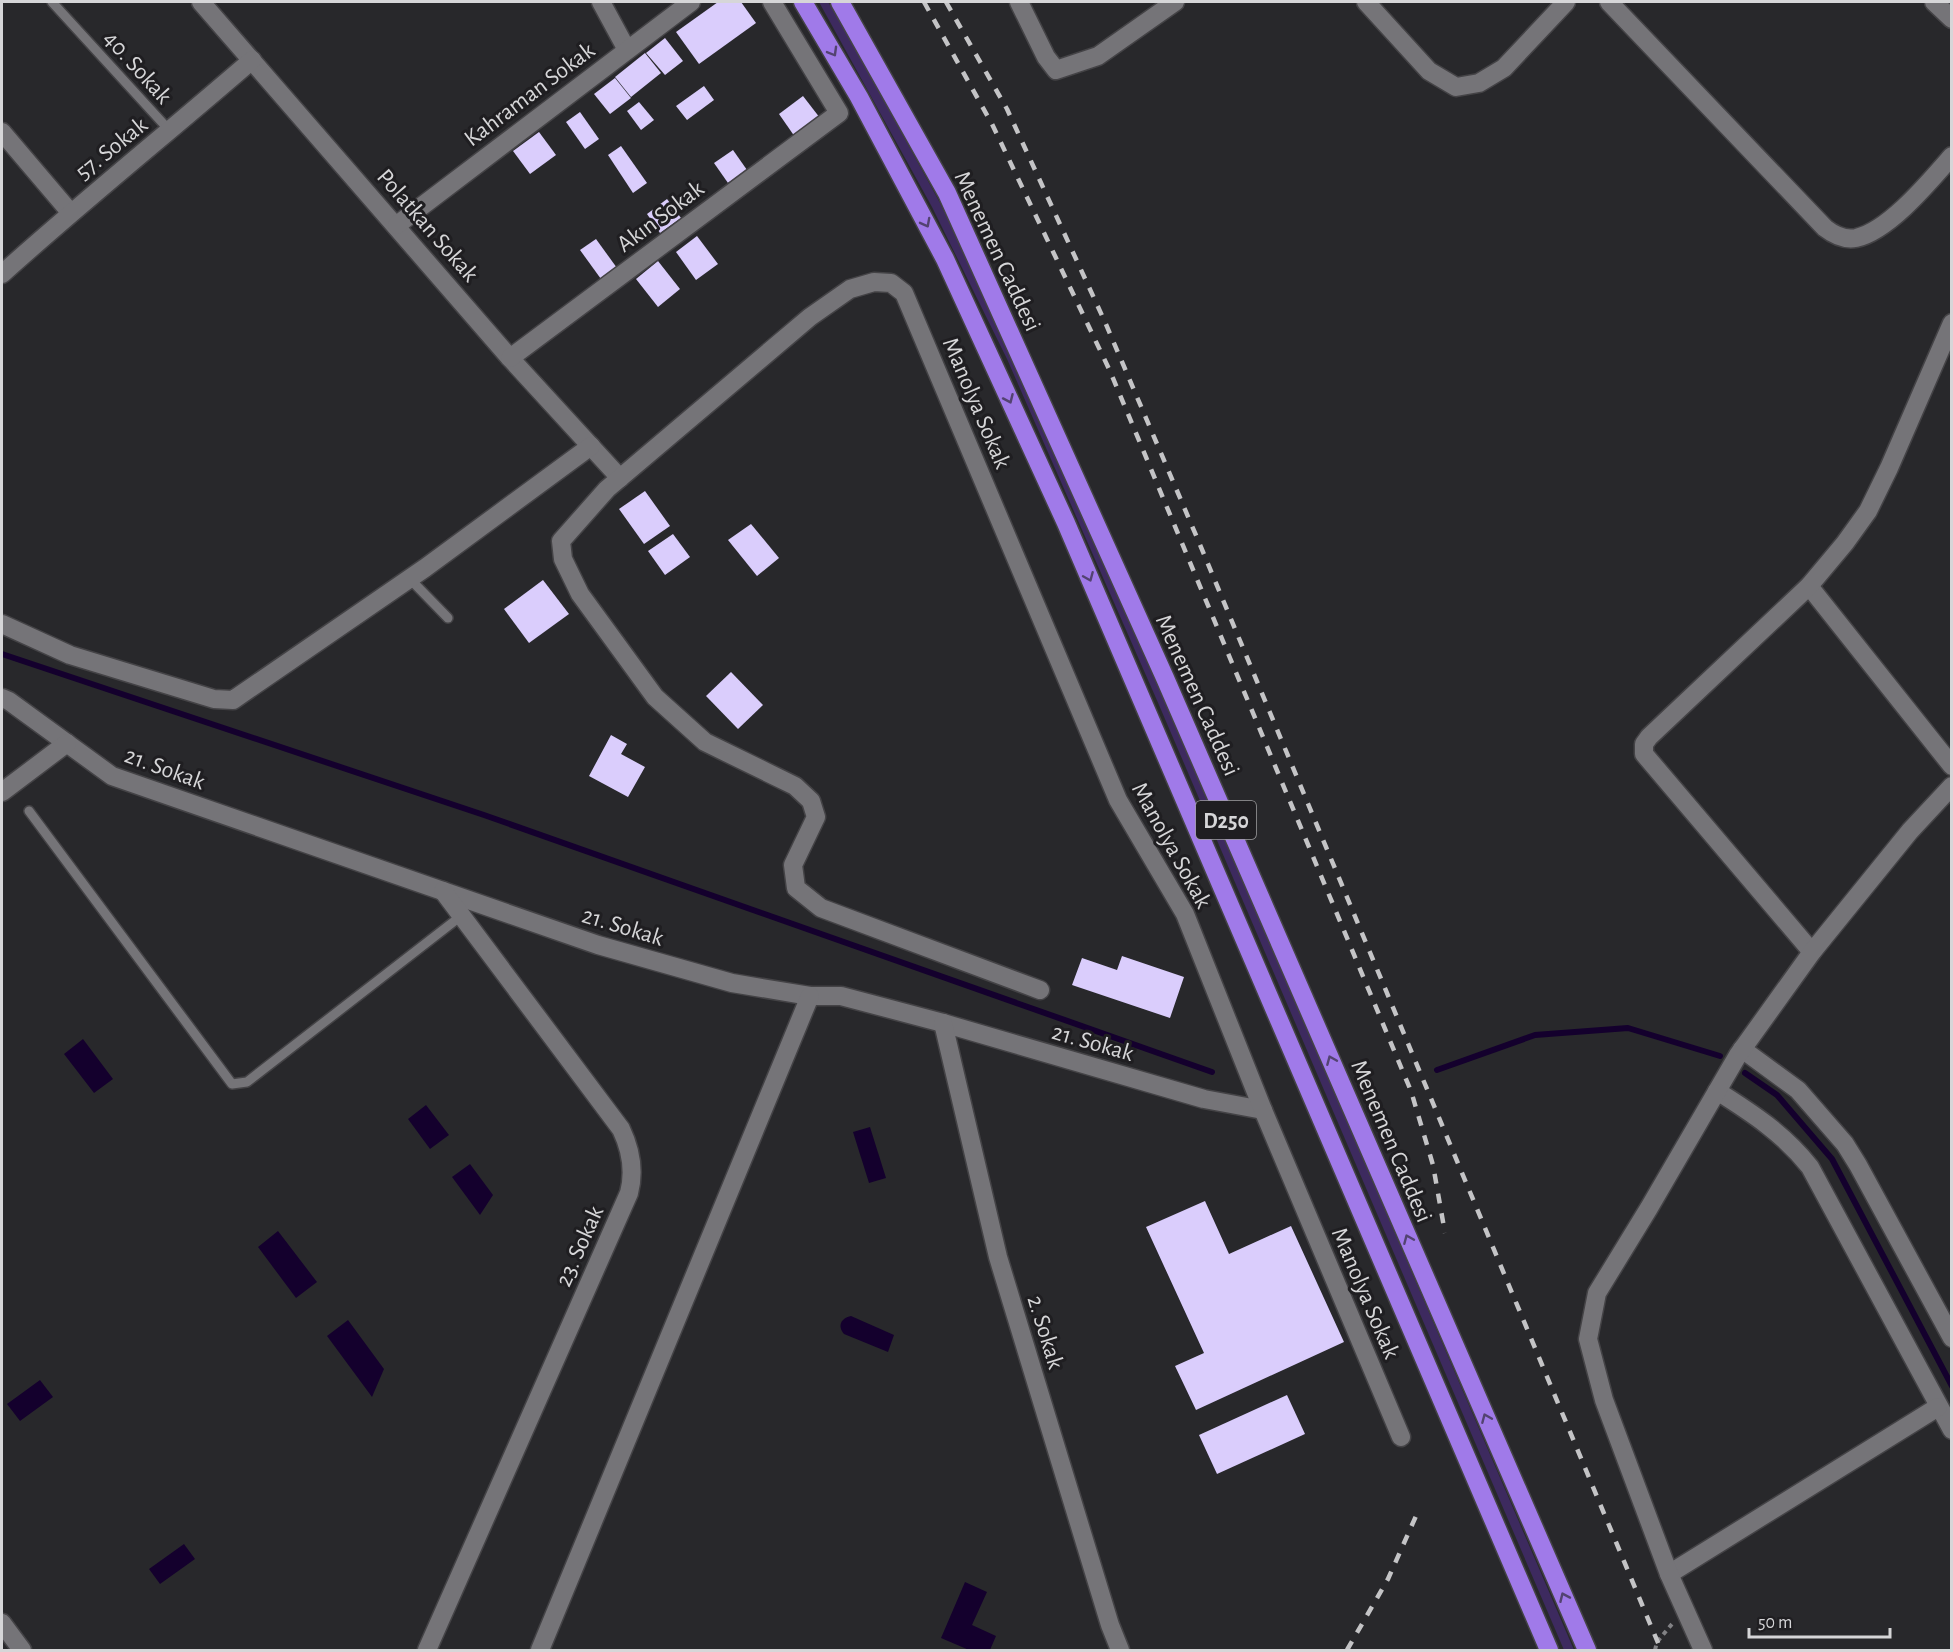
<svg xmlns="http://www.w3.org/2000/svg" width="1953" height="1652" font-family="'Alegreya Sans',sans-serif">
<rect width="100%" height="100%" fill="#28282b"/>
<polygon fill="#3d2a5f" points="819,2 828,2 843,26 940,203 1016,356 1167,702 1574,1650 1564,1650 1159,705 1007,359 932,207"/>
<g fill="#14002d">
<polygon points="83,1039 113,1079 94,1093 64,1054"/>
<polygon points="426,1105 449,1135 430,1149 408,1119"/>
<polygon points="870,1127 886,1178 869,1183 853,1132"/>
<polygon points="470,1164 493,1195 480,1215 452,1177"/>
<polygon points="278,1231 317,1282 296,1298 258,1247"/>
<path d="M 851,1316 L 894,1335 L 888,1352 L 844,1334 C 837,1326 841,1318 851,1316 Z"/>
<polygon points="348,1320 384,1369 372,1397 327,1336"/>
<polygon points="40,1380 53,1397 20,1421 7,1404"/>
<polygon points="184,1544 195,1559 160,1584 149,1569"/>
<polygon points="965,1582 987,1592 972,1625 996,1636 990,1650 969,1650 941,1638"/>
</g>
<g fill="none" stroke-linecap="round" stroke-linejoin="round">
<g stroke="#14002d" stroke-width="6">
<polyline points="2,654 484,815 1212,1072"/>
<polyline points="1437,1070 1535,1035 1628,1028 1720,1056"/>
<polyline points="1745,1073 1777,1095 1832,1159 1952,1386"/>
</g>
</g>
<g fill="#dacdfc">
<polygon points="718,2 741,2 756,23 699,64 676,32"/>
<polygon points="665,38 683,61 665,75 646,53"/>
<polygon points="645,53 661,73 631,97 615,77"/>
<polygon points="615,78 631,98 610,114 594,94"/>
<polygon points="704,86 714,100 687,120 676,106"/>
<polygon points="803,96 820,118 795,137 779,114"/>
<polygon points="639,102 654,120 641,130 627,111"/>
<polygon points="580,112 599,139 585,149 566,122"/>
<polygon points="539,132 556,155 530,174 513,151"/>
<polygon points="621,146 647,183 633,193 608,155"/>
<polygon points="733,150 747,170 728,183 714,163"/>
<polygon points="667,199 681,218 660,233 647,214"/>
<polygon points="697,236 718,264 696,280 676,252"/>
<polygon points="596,239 617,268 601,279 580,250"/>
<polygon points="658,261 680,289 658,307 636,279"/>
<polygon points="645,491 670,526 644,544 619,509"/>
<polygon points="751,524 779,558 757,576 728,540"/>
<polygon points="673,534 690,557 665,575 648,551"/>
<polygon points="543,580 569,614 529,643 504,609"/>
<polygon points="731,672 763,705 738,729 706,696"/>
<polygon points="611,735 627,744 621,754 645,767 628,797 589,776"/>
<polygon points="1122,956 1184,977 1170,1018 1072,985 1082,958 1117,970"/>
<polygon points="1205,1201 1229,1254 1291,1226 1344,1342 1196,1410 1175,1366 1204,1353 1146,1227"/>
<polygon points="1287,1395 1305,1434 1217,1474 1199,1435"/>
</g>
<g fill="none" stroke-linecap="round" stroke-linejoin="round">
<g stroke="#444346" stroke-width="12">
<g id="lane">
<polyline points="52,2 170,131"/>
<polyline points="410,579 448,618"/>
<polyline points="29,811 232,1084 247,1082 461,916"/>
</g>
</g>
<g stroke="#444346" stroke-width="21">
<g id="street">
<polyline points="201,2 510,358 620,478"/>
<polyline points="601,2 627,50"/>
<polyline points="1019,2 1046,57 1056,70 1098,56 1175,2"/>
<polyline points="1366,2 1429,71 1456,87 1479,83 1504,68 1566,2"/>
<path d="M 1609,2 L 1825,228 C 1834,235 1845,240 1856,238 C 1889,231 1930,181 1952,156"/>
<polyline points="1934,2 1952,19"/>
<polyline points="2,132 70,212"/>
<polyline points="397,225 691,2"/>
<path d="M 2,274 C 83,201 169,132 252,60"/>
<polyline points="510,358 839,113 772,2"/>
<polyline points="1809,586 1952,766"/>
<polyline points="2,624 70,655 214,699 233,700 425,568 591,446"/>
<polyline points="2,698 9,701 112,776 598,945 732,983 810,996 841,996 943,1023 1204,1099 1263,1110"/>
<polyline points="2,792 67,743"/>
<polyline points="1812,952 1644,754 1644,744 1649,737 1809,586 1845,543 1868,511 1889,468 1952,323"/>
<polyline points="1040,990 821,908 796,888 793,865 816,817 811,801 795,786 705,742 655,697 580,594 563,559 561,541 607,489 810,317 850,289 874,282 891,283 904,293 1118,800 1185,914 1263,1110 1401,1437"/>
<polyline points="943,1023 998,1257 1110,1625 1120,1650"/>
<polyline points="1742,1049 1798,1090 1845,1144 1858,1165 1952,1338"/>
<path d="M 1717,1091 C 1752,1113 1784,1134 1810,1167 L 1952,1430"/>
<polyline points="1669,1574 1938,1407"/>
<polyline points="2,1623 22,1650"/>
<path d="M 427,1650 L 629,1193 C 635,1170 631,1150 621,1129 L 443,891"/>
<polyline points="540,1650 810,996"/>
<polyline points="1703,1650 1669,1574 1604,1400 1588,1339 1597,1293 1649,1208 1738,1055 1812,952 1910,831 1952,786"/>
</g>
</g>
<g stroke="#444346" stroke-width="21">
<g id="highway">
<polyline points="803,2 859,97 945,259 1066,523 1549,1650"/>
<polyline points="840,2 947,193 1165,678 1587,1650"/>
</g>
</g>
<polyline stroke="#828285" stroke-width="4" stroke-dasharray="4.5 4.5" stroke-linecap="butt" points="1655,1650 1657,1642 1672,1624"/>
<use href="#lane" stroke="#757478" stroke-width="9"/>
<use href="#street" stroke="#757478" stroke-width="18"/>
<use href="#highway" stroke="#a07ae9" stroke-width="18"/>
<g stroke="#c4c4c6" stroke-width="4.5" stroke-dasharray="10 10" stroke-linecap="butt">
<polyline points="924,2 992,124 1110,371 1411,1091 1433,1165 1445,1233"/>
<polyline points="946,2 1007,109 1105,322 1198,540 1661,1650"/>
<polyline points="1347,1650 1388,1579 1416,1516"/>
</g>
</g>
<defs><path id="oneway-chevron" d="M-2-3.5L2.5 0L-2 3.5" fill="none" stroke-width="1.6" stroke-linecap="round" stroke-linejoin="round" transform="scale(1.5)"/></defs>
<g stroke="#534371">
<use href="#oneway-chevron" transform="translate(833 52) rotate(60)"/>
<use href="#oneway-chevron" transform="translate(926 223) rotate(62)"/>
<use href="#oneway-chevron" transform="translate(1009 399) rotate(66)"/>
<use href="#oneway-chevron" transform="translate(1089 577) rotate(67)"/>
<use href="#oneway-chevron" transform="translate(1331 1060) rotate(-113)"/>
<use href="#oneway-chevron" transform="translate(1408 1239) rotate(-113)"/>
<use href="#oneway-chevron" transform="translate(1486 1418) rotate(-113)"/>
<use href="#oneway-chevron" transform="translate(1564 1597) rotate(-114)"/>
</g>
<g text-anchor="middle" stroke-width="6" stroke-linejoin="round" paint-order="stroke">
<rect fill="#1f1e21" stroke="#9f9fa1" stroke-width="1.5" x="1196" y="801" width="60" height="38" rx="4.5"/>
<g font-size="22" font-weight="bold" fill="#d6d6d8">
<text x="1226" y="828">D250</text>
</g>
<g font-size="24" fill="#d6d6d8" stroke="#1f1e21">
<text transform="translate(138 67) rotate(48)" y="8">40. Sokak</text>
<text transform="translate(529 94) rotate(-37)" y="8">Kahraman Sokak</text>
<text transform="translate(111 148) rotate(-39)" y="8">57. Sokak</text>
<text transform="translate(660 216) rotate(-37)" y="8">Akın Sokak</text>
<text transform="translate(428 225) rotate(49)" y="8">Polatkan Sokak</text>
<text transform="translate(998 251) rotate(65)" y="8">Menemen Caddesi</text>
<text transform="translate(977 403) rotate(67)" y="8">Manolya Sokak</text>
<text transform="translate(1198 695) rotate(66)" y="8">Menemen Caddesi</text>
<text transform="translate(165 768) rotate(20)" y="8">21. Sokak</text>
<text transform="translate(1172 845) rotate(61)" y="8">Manolya Sokak</text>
<text transform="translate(623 926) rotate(17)" y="8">21. Sokak</text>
<text transform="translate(1093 1042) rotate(16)" y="8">21. Sokak</text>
<text transform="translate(1392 1141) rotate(67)" y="8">Menemen Caddesi</text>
<text transform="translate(579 1246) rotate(-66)" y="8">23. Sokak</text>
<text transform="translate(1366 1293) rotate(67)" y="8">Manolya Sokak</text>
<text transform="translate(1046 1332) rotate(73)" y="8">2. Sokak</text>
</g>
</g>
<rect width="1953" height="1652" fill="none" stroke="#d6d6d8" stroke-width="6"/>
<path d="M1749 1628v9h141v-9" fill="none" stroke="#d6d6d8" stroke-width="3"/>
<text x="1758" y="1628" font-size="18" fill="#d6d6d8" stroke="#1f1e21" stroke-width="4.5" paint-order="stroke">50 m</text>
</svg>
